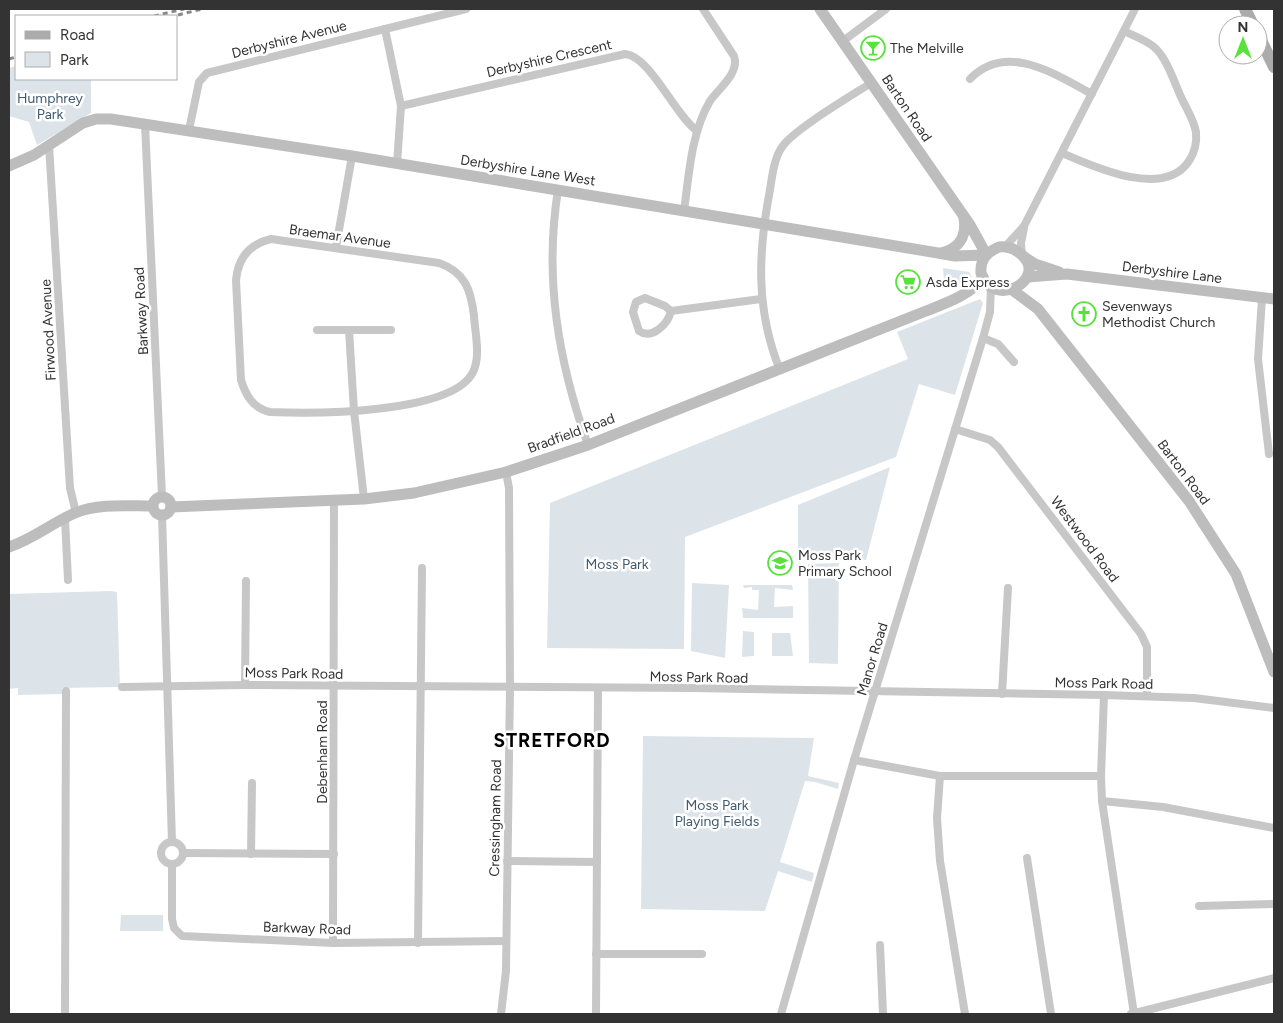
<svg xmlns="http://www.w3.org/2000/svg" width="1283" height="1023" font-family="Figtree,sans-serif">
<rect width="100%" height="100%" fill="#fff"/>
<g fill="#dce4e9">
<polygon points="16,66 16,79 91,79 91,113 37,145 29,122 9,116 9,68"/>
<polygon points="943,268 969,272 972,277 954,286 951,279 944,281"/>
<polygon points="980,299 983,303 955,395 919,384 896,457 685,537 684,649 547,648 550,503 908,359 897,332"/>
<polygon points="890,467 866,560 798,559 798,505"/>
<polygon points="839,563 838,664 809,663 808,564"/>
<polygon points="692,583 729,585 725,658 691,651"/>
<polygon points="743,585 792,585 793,590 775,588 774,607 793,606 793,618 743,618 742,608 758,610 759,590 752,590 752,587 744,588"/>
<polygon points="111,591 117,592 120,687 62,688 62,694 18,695 18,688 9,689 9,594"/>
<polygon points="743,631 754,632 754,656 742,657"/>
<polygon points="772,633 790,633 793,656 772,656"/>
<polygon points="643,736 814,738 808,776 839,783 838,789 815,782 805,781 780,862 814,873 812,882 778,871 765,911 641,909"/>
<polygon points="121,915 163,915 163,931 120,931"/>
</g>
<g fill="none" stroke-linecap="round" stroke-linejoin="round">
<g stroke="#c7c7c7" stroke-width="8">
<polyline points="385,29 401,106 397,164"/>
<polyline points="843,41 886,9"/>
<path d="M 970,79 C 1007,41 1056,75 1092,94"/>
<path d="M 401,106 L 625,54 C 650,56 674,114 697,131"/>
<polyline points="145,124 162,496"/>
<polyline points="189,130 199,82 207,73 466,9"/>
<polyline points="49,145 70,488 76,513"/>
<path d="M 1062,153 C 1094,167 1164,199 1189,161 C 1195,152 1197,142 1196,132 C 1194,120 1186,108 1181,97 C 1174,82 1167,58 1154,47 C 1146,40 1134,36 1124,31"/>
<path d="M 558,190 C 544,278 558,361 588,445"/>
<path d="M 684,211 C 689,175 691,133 710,101 C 719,88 740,73 734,56 L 703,9"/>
<path d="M 271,239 L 439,263 C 465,272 471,290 474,316 C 475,333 481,356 473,372 C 453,414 312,414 270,412 C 253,408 246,396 241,380 L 236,280 C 238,258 250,244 271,239 Z"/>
<polyline points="336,247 352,156"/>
<polyline points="1005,247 1024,226 1135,9"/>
<polyline points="1022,255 1021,243 1024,228"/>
<polyline points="1262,298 1258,359 1269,454"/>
<path d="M 671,311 C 668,324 652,340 639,331 L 633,312 L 636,302 L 645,298 L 665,306 L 671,311 L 761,299"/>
<polyline points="317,330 391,330"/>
<polyline points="349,330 354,411 364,499"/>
<polyline points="983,338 998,344 1014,362"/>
<path d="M 780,370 C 756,311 758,255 769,195 C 772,180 773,160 782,147 C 793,130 851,96 871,83"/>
<polyline points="955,429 990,440 998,447 1141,634 1147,647 1147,696"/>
<polyline points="162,515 172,842"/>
<polyline points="65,519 68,580"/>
<polyline points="245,685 246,581"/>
<polyline points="122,687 245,685 691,688 1104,695 1194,698 1274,708"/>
<polyline points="1002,694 1008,588"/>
<polyline points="1104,695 1101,776 1102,801 1134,1014"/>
<polyline points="854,760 940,776 1101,776"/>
<polyline points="940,776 937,818 940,861 965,1014"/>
<polyline points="1102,801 1163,807 1274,828"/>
<circle cx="172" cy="853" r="11"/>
<polyline points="183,853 334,854"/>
<polyline points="251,854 252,783"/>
<polyline points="1027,858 1051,1014"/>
<polyline points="507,861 597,862"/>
<polyline points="172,864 172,919 174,928 182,936 333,943 506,941"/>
<polyline points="1199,906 1274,904"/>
<polyline points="333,943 334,502"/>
<polyline points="418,943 422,568"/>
<polyline points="880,945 883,1014"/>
<polyline points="596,954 702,954"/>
<polyline points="65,1014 66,691"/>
<polyline points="501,1014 506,971 510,687 509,488 506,472"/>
<polyline points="596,1014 598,688"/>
<polyline points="781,1014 854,760 983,338 990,312 991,287"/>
<polyline points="1131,1014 1274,978"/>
</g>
<g stroke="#bdbdbd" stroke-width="11">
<polyline points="820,9 970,225 986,254"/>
<polyline points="9,166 34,155 83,123 96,119 111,119 352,156 938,253 955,256 986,255"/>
<path d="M 999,247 C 1009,246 1016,249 1023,256 C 1047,280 993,310 981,273 C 980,259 987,252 999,247 Z"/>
<path d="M 941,253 C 959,249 967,236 964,218"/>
<polyline points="1024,257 1035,264 1059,272"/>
<polyline points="1027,277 1067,274 1274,299"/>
<polyline points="1011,289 1038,309 1189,501 1236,574 1274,672"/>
<circle cx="162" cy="506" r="9"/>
<path d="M 171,507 L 364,499 L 414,493 L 506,472 L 588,445 L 926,311 C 944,304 973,294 983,277"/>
<path d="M 9,547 C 33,539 52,523 75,513 C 98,503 128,506 152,506"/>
</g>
<g stroke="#ababab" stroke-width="12">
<polyline points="1245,9 1253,25"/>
<polyline points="1258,34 1274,67"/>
</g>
<g stroke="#888" stroke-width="3" stroke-dasharray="5 4" stroke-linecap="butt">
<polyline points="178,15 202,9"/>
<polyline points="154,16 184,9"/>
<polyline points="9,59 16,57"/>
</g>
</g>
<defs>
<g id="bar-ring" transform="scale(1.25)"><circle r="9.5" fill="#fff" stroke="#59e13d" stroke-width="1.5"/><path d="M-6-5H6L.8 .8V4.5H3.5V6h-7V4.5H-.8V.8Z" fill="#59e13d"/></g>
<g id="supermarket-ring" transform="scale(1.25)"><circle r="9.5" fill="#fff" stroke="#59e13d" stroke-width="1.5"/><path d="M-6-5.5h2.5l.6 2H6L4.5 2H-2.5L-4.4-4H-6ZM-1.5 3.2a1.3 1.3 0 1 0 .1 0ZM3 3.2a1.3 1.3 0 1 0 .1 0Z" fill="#59e13d"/></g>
<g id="church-ring" transform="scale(1.25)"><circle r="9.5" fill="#fff" stroke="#59e13d" stroke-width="1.5"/><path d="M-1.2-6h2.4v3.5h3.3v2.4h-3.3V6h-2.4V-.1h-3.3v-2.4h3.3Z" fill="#59e13d"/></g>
<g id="school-ring" transform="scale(1.25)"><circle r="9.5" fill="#fff" stroke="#59e13d" stroke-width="1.5"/><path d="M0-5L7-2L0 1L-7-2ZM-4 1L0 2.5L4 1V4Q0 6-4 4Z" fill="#59e13d"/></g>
</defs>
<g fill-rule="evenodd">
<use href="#bar-ring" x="873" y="48"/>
<use href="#supermarket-ring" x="908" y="282"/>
<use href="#church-ring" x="1084" y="314"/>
<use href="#school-ring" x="780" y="563"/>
</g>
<g text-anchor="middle" stroke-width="5" stroke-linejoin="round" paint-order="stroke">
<g font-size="14" fill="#333" stroke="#fff">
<text transform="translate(289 39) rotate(-14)" y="5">Derbyshire Avenue</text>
<text transform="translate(549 58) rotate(-13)" y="5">Derbyshire Crescent</text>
<text transform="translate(907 108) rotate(56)" y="5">Barton Road</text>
<text transform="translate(528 170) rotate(9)" y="5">Derbyshire Lane West</text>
<text transform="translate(340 236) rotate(8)" y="5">Braemar Avenue</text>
<text transform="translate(1172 272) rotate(7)" y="5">Derbyshire Lane</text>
<text transform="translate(141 311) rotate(-93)" y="5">Barkway Road</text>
<text transform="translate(48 330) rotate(-93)" y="5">Firwood Avenue</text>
<text transform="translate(571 433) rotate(-20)" y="5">Bradfield Road</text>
<text transform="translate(1184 472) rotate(53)" y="5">Barton Road</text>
<text transform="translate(1085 539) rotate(53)" y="5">Westwood Road</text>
<text transform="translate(872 659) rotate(-73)" y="5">Manor Road</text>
<text transform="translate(294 673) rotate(1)" y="5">Moss Park Road</text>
<text transform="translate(699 677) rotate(1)" y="5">Moss Park Road</text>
<text transform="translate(1104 683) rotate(1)" y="5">Moss Park Road</text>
<text transform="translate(322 752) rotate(-90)" y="5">Debenham Road</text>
<text transform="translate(495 818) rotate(-89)" y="5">Cressingham Road</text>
<text transform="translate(307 928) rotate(2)" y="5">Barkway Road</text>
</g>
<g font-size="14" fill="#333" stroke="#fff" text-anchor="start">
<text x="890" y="53">The Melville</text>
<text x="926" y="287">Asda Express</text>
<text x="1102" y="311">Sevenways<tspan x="1102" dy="16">Methodist Church</tspan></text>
<text x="798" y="560">Moss Park<tspan x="798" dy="16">Primary School</tspan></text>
</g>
<g font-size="14" fill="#405a6e" stroke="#fff">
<text x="50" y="103">Humphrey<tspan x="50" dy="16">Park</tspan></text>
<text x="617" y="569">Moss Park</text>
<text x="717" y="810">Moss Park<tspan x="717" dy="16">Playing Fields</tspan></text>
</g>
<g font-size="19" font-weight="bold" letter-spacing="1" fill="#000" stroke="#fff">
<text x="552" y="747">STRETFORD</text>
</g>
</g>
<rect width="1283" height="1023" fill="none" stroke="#333333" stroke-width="20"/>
<rect x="15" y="15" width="162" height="65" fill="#ffffff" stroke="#adadad"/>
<rect x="25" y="31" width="25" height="8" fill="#ababab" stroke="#adadad"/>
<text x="60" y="40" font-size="15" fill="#333333">Road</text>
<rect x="25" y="52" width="25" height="15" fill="#dce4e9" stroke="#adadad"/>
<text x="60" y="65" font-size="15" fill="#333333">Park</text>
<g transform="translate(1243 40)"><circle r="24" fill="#ffffff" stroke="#adadad"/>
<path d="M0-4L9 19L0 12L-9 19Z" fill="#59e13d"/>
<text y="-8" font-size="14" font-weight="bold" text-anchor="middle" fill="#333333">N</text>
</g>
</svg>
